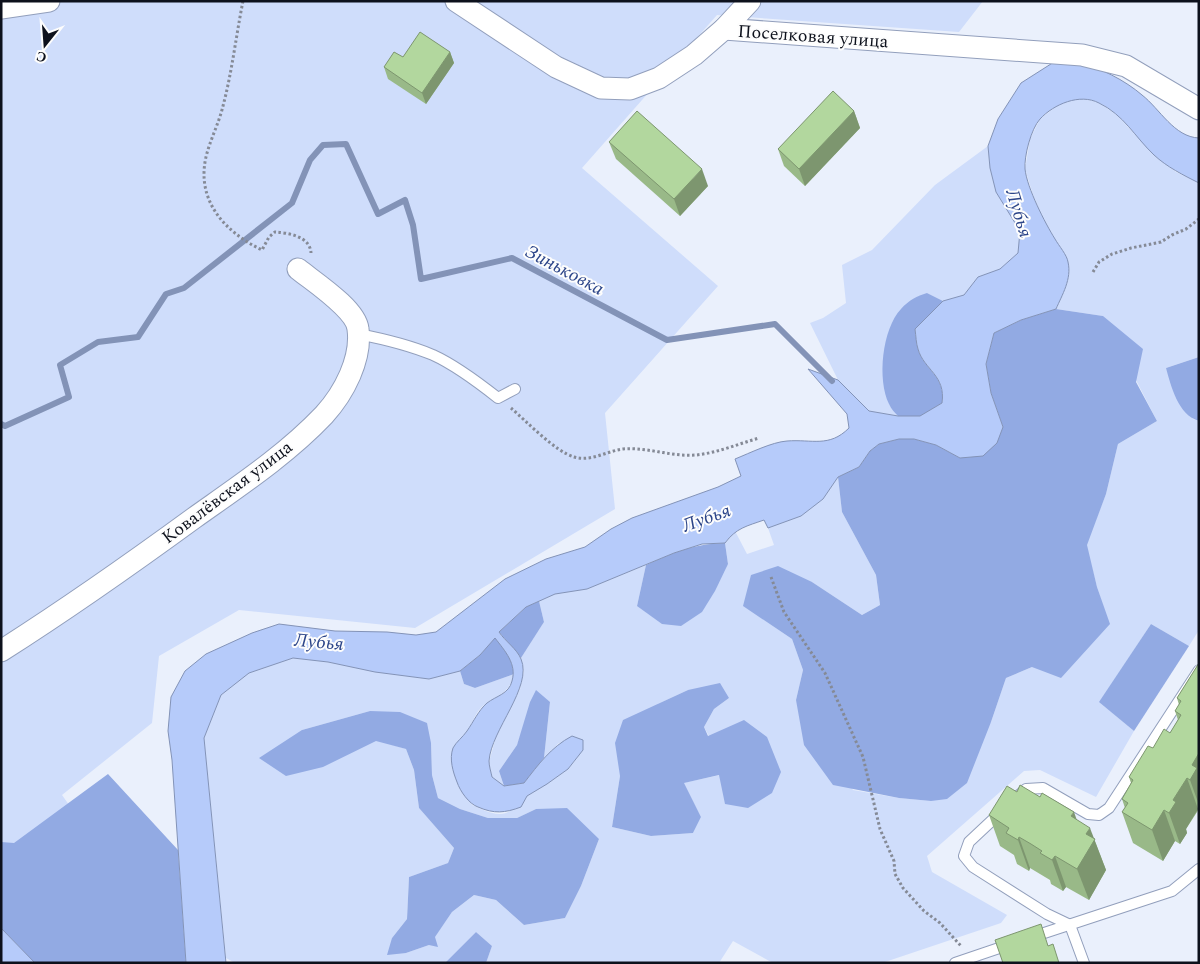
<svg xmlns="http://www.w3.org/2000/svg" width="1200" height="964" font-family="Spectral,serif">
<rect width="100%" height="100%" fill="#eaf0fc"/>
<g fill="#cfddfb" fill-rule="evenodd">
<polygon points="1,1 983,1 959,32 717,15 582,168 718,286 605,413 615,509 415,628 239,610 159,656 152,723 62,795 147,915 106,963 1,963"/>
<path d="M 1078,98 L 1098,102 L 1117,115 L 1153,154 L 1176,172 L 1199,183 L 1199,357 L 1166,368 L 1193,419 L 1199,421 L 1199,630 L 1189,646 L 1151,624 L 1100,702 L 1134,731 L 1096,797 L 1040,770 L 1024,771 L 927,856 L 932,872 L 1007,915 L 1001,923 L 882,963 L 773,963 L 733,941 L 719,963 L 486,963 L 492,946 L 476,932 L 445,963 L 235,963 L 226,958 L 204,738 L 221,695 L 249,673 L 293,658 L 328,662 L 375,672 L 429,679 L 460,671 L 464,684 L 475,688 L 514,674 C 508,700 490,694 477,713 C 474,718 471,725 468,730 C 463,737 458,743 453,749 L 472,805 C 482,809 495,817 506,813 C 514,810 520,800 527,796 C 549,782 581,768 583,740 L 559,743 L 544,758 L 550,702 L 524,725 L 517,745 L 499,771 L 504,786 L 492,777 L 489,762 L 497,733 L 520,689 L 524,671 L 521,658 L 544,622 L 539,601 L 555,594 L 587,589 L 646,565 L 637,606 L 728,564 L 725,543 L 735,531 L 747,554 L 774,545 L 768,528 L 801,516 L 823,499 L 838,477 L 842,512 L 876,575 L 880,605 L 862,615 L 812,582 L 744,606 L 792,639 L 803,670 L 796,700 L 853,790 L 899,798 L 931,801 L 991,722 L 1006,678 L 1032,667 L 1109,624 L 1097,587 L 1086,545 L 1106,494 L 1118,444 L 1157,421 L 1103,316 L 1056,309 L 1068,279 L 1033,195 L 1025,169 L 1030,139 L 1040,119 L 1058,105 ZM 688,690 L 729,698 L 714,709 L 704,727 L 748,808 L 720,775 L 683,783 L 701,817 L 693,833 L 651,836 L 612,827 L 620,776 L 658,704 ZM 370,711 L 431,743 L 432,775 L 438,798 L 460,809 L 488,818 L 517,818 L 536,809 L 599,839 L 581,886 L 565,918 L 524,925 L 496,900 L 474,895 L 452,912 L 429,945 L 406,953 L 392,938 L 407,919 L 409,877 L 448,863 L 454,848 L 419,808 L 414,770 L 406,749 L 376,740 L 302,730 Z"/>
<polygon points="988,146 990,168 996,192 1020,231 1018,253 1000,269 978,277 964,295 943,301 927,293 889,404 898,416 869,411 838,380 810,323 823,318 846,303 842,265 872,250 935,185"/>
</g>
<g fill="#92aae3">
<path d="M 927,293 L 943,301 L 915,329 C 916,336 916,343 918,349 C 924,370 946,375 942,403 L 921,416 L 898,416 C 895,413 891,409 889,404 C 877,380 882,329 901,309 C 909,300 917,296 927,293 Z"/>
<polygon points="1056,309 1103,316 1143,349 1136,382 1157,421 1118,444 1106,494 1087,545 1097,587 1110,624 1061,678 1032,667 1006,678 991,722 967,783 947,799 931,801 899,798 833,785 804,745 796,700 803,670 792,639 743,606 751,575 778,566 812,582 862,615 880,605 876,575 842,512 838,477 859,467 870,451 879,444 899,439 914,439 936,445 960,458 1003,427 991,393 986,364 994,333 1021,320"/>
<path d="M 1199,357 L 1199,421 C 1178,415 1171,386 1166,368 Z"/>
<path d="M 725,543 L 728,564 L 715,591 L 702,612 L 681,626 L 662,624 L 637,606 L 646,565 C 675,552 693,544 725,543 Z"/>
<polygon points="539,601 544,622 521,658 499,632 526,607"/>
<polygon points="1151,624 1189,646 1134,731 1099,702"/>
<polygon points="495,637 510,657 514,674 475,688 464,684 460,671 480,655"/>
<polygon points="720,683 729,698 714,709 704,727 708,736 744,720 767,737 781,772 772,793 748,808 725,804 719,775 684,783 701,817 693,833 651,836 612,827 620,776 615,743 623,720 688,690"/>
<polygon points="536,690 550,702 544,758 524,783 504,786 499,771 517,745 530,702"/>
<polygon points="370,711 400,712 427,723 431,743 432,775 438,798 460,809 488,818 517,818 536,809 567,808 599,839 581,886 565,918 524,925 496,900 474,895 452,912 435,937 438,947 429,945 406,953 387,955 392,938 407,919 409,877 448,863 454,848 419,808 414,770 406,749 376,741 323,767 286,776 259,758 302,730"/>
<polygon points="108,774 178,850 186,963 35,963 1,928 1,842 14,843"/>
<polygon points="476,932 492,946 486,963 445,963"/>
</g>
<g fill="#b6cbfa" stroke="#8393b7">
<path d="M 1054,62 C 1061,62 1069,62 1077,63 C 1098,66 1126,81 1142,95 C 1160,109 1174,137 1199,138 L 1199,183 C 1183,175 1167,167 1154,155 C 1135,137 1124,115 1099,103 C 1080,93 1054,104 1040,119 C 1031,129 1024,156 1025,169 C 1027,188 1045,223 1055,239 C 1059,246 1067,255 1068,262 C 1072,279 1062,295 1056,309 L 1021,320 L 994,333 L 986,364 L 991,393 L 1003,427 L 997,443 L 983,456 L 960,458 L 936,445 L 914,439 L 899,439 L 879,444 L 870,451 L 859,467 L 838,477 L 823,499 L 801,516 L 768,528 L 764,520 C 747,526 736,528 725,543 L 702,544 L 674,553 L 587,589 L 555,594 L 526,607 L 499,632 C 505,641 517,649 521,659 C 533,687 491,730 489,761 C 489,766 491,772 492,777 L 504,786 L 524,783 C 538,765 551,747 572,736 L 583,740 L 583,750 L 568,769 L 547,784 L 527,796 L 521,807 C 505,813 494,814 478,807 C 469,804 460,791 457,782 C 453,772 449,759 453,748 C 456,742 463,737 467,731 C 474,721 478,711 487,703 C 496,696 509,694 512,681 C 517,664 505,651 495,638 L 480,655 L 460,671 L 429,679 L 375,672 L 328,662 L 293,658 L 249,673 L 221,695 L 204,738 L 226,963 L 186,963 L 172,760 L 168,731 L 171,697 L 185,671 L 206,654 L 252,633 L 279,624 L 335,631 L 387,632 L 416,635 L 436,632 L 505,579 L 546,559 L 585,547 L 611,529 L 632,518 L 718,487 L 741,476 L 735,459 C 750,453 772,442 787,441 C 812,439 829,448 849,428 L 847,414 L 808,369 L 838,380 L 869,411 L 898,416 L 920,416 L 942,403 C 946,375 924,370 918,349 C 916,343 916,336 915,329 L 943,301 L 964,295 L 978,277 L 1000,269 L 1018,253 L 1020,231 L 996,192 L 990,168 L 988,146 L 998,119 L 1021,83 Z"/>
<polygon points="1,928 35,963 1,963"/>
</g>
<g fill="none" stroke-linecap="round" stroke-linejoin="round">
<polyline stroke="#8393b7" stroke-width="6" points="1,424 5,426 69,397 60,365 98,342 138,337 166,294 184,288 292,203 310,160 323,145 346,144 378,214 405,200 413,225 421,279 512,258 667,340 775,324 832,381"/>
<g stroke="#929fbc" stroke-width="12">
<g id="lane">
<path d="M 358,334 C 384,339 409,345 433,355 C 455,365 479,383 498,398 L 515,389"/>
<polyline points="1017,797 1026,789 1043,788 1088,814 1099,815 1109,808 1199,670"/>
<polyline points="1001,812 969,842 964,856 973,867 1047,914 1070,925 1084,963"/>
<polyline points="1032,937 1172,891 1199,869"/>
<polyline points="955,963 1011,944"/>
</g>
</g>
<g stroke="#929fbc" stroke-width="23">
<g id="street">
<polyline points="456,1 556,67 601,88 630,89 659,78 694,55 724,29 750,1"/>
<polyline points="1,8 49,1"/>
<polyline points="724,29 1082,55 1126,66 1199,109"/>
<path d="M 1,651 C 67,609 131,564 194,518 C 239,486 286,455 324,415 C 344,393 362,359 358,329 C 356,309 314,282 298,269"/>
</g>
</g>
<g stroke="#858a96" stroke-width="3" stroke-dasharray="2.5 2.5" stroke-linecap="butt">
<path d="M 243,1 C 236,36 232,72 223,106 C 219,123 210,140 206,157 C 196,201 225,232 262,250 L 269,237 L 275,232 C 288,233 310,236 311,253"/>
<polyline points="1093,272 1099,262 1112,254 1131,248 1161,242 1172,235 1186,229 1199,219"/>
<path d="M 511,408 C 526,421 556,452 574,457 C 591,462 607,451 623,449 C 648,447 671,457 696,455 C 717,453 738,444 759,438"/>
<polyline points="771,577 784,612 825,673 863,757 880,829 894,861 895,874 903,888 924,911 940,923 961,946"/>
</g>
<use href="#lane" stroke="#fff" stroke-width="10"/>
<use href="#street" stroke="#fff" stroke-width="21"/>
</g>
<g fill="#99b988">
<polygon points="450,52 454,63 426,104 388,79 384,67 403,57"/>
<polygon points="854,111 860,128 805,186 784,166 778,149"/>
<polygon points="609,142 708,186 680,216 616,159"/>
<polygon points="1199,663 1199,809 1186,829 1187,833 1180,844 1175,841 1163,861 1133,843 1122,812 1125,808 1122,799 1131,783 1129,777 1153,748 1170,733 1178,720 1175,711 1179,705 1177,698"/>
<polygon points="1017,792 1040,797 1077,820 1094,839 1106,870 1089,900 1066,887 1063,891 1051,884 1050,880 1030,868 1029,871 1017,864 1014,855 1000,846 989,815"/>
</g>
<g fill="#7d966f">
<polygon points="450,52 454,63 426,104 422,93"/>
<polygon points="854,111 860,128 805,186 799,169"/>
<polygon points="702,169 708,186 680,216 674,199"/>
<polygon points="1199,753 1199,805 1190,780 1192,765"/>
<polygon points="1187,778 1198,809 1186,829 1187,833 1180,844 1169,813 1173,800"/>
<polygon points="1164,810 1175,841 1163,861 1152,830"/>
<polygon points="1074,812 1085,843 1071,816"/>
<polygon points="1090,828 1106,870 1089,900 1077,869 1086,834"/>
<polygon points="1019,837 1030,868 1029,871 1018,840"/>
<polygon points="1055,856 1066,887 1063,891 1052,860"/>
</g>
<g fill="#b2d79e" stroke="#7d966f">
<polygon points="420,32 450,52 422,93 384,67 394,52 403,57"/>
<polygon points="833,91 854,111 799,169 778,149"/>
<polygon points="637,111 702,169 674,199 609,142"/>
<polygon points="1199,663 1199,753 1192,765 1197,768 1190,780 1187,778 1173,800 1176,802 1169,813 1164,810 1152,830 1122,812 1128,803 1122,799 1133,780 1129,777 1148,746 1153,748 1164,729 1170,733 1181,715 1175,711 1181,701 1177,698"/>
<polygon points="1020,785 1040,797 1042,793 1074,812 1071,816 1090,828 1086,834 1095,839 1077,869 1055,856 1052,860 1040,853 1042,851 1031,844 1019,837 1018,840 1006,833 1009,828 989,815 1007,786 1017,792"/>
<polygon points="1041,924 1048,946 1053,944 1059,963 1003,963 995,940"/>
</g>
<g text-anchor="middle" stroke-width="4" stroke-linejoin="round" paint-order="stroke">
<g font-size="18" fill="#0d111c" stroke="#fdfdfd">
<text transform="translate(813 36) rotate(4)" y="6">Поселковая улица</text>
<text transform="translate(227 492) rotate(-37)" y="6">Ковалёвская улица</text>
</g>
<g font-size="19" font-style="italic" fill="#2c4589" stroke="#fdfdfd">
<text transform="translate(1020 213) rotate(73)" y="7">Лубья</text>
<text transform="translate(565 269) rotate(28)" y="7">Зиньковка</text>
<text transform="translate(706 517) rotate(-20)" y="7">Лубья</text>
<text transform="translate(319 641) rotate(5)" y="7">Лубья</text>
</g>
</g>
<rect width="1200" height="964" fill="none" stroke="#0d111c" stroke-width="5"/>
<g transform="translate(45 45) rotate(197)" stroke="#fdfdfd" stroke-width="4" paint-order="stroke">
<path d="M0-4L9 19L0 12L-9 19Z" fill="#0d111c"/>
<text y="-8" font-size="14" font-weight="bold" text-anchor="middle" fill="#0d111c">С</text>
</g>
</svg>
